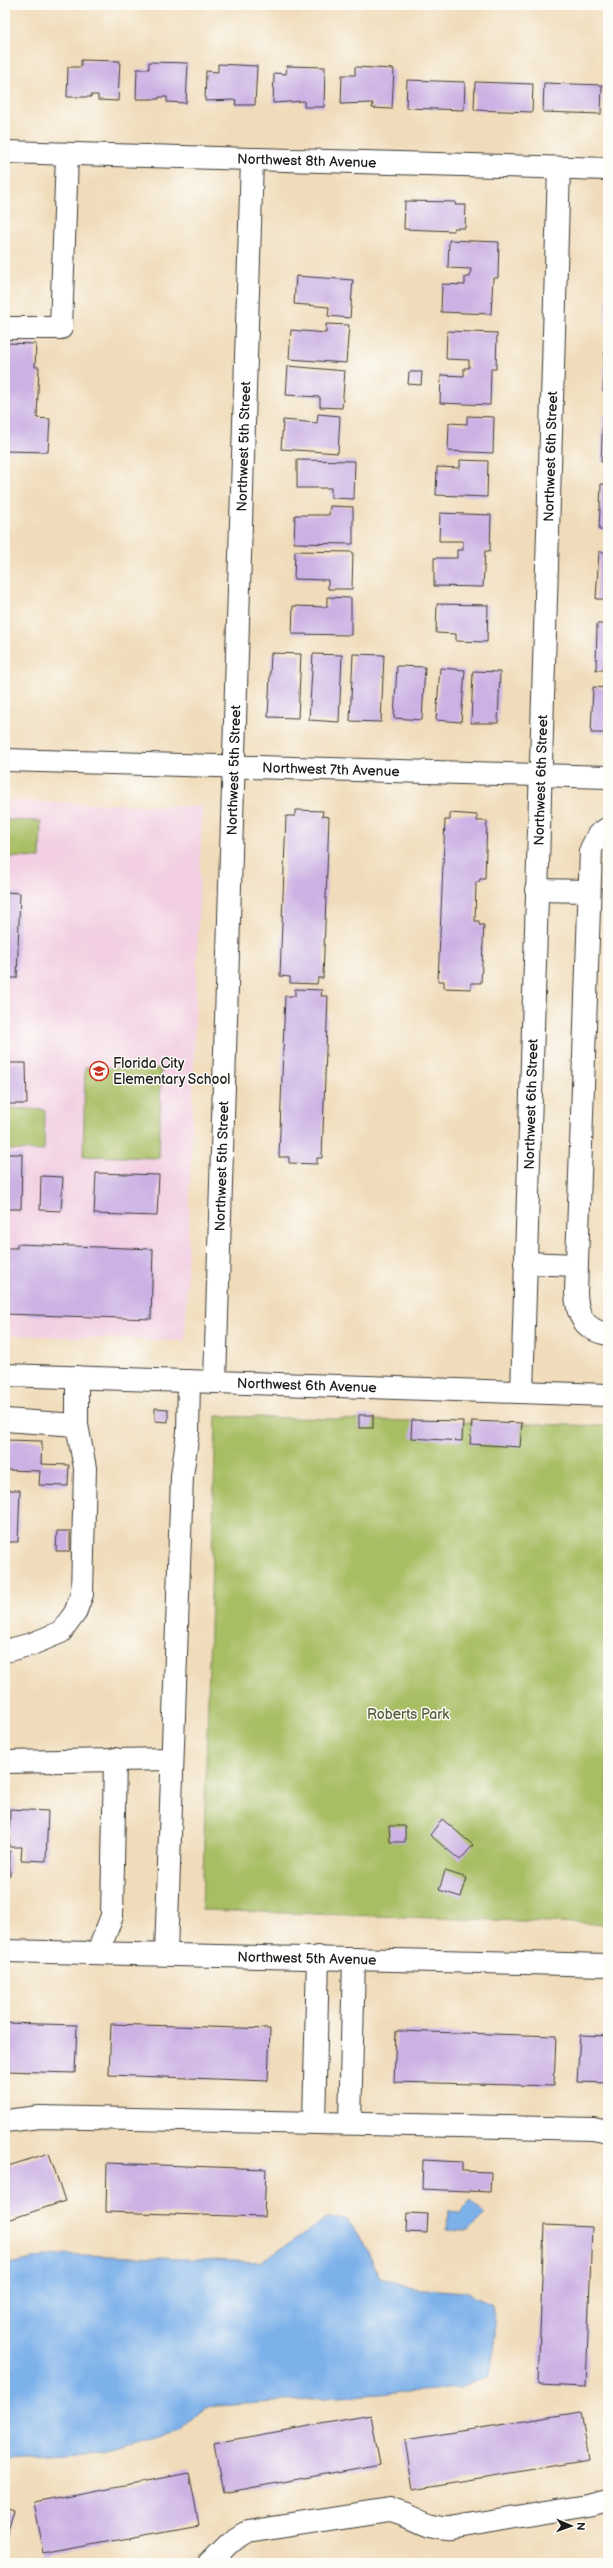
<svg xmlns="http://www.w3.org/2000/svg" width="613" height="2568" font-family="'Balsamiq Sans',sans-serif">
<rect width="100%" height="100%" fill="#fdfcf7"/>
<filter id="ink" filterUnits="userSpaceOnUse"><feTurbulence type="fractalNoise" baseFrequency=".025" numOctaves="2"/><feDisplacementMap in="SourceGraphic" scale="8" xChannelSelector="R" yChannelSelector="G"/><feConvolveMatrix kernelMatrix="1 2 1 2 8 2 1 2 1" color-interpolation-filters="sRGB"/></filter>
<filter id="wash" filterUnits="userSpaceOnUse"><feTurbulence type="fractalNoise" baseFrequency=".012" numOctaves="4" result="noise"/><feDisplacementMap in="SourceGraphic" scale="16" xChannelSelector="R" yChannelSelector="G"/><feGaussianBlur stdDeviation="0.9" result="paint"/><feColorMatrix in="noise" values="0 0 0 0 0 0 0 0 0 0 0 0 0 0 0 0 0 1.4 0 .05"/><feComposite in="paint" operator="in"/></filter>
<g filter="url(#wash)">
<rect width="100%" height="100%" fill="#f0dcba"/>
<polygon fill="#f2cfe2" points="5,801 202,807 185,1341 5,1335"/>
<g fill="#a8be63" stroke="#626d40">
<polygon points="5,820 41,821 40,858 5,857"/>
<polygon points="85,1067 161,1069 159,1158 83,1156"/>
<polygon points="7,1108 45,1110 44,1151 6,1150"/>
<polygon points="216,1416 608,1426 608,1924 202,1910"/>
</g>
<g fill="#7db1ea" stroke="#4c6683">
<polygon points="471,2201 485,2214 468,2231 447,2230 448,2211 460,2212"/>
<polygon points="326,2219 346,2219 360,2236 380,2277 411,2288 466,2292 492,2305 496,2336 490,2376 460,2388 205,2407 179,2432 102,2453 5,2458 5,2265 56,2254 260,2262"/>
</g>
<g id="blocks">
<g fill="#ccb2e4">
<polygon points="81,60 120,61 118,101 98,100 98,95 91,95 91,97 67,97 68,67 81,67"/>
<polygon points="149,62 188,63 186,103 167,102 167,97 159,97 159,99 136,99 137,69 149,69"/>
<polygon points="218,64 257,66 255,105 235,105 236,100 205,101 206,71 218,72"/>
<polygon points="287,66 325,67 324,107 304,107 304,101 273,103 274,73 286,74"/>
<polygon points="355,67 394,69 392,109 372,108 373,103 341,104 342,75 355,75"/>
<polygon points="407,80 465,82 464,110 406,108"/>
<polygon points="475,82 533,84 532,112 474,110"/>
<polygon points="544,83 602,85 601,114 543,112"/>
<polygon points="405,201 456,202 455,205 466,205 465,228 454,228 454,231 404,229"/>
<polygon points="449,240 499,242 498,278 493,278 491,314 441,312 442,284 465,285 465,277 470,277 471,269 448,268"/>
<polygon points="296,276 353,280 350,318 328,316 329,307 294,304"/>
<polygon points="607,289 608,289 608,323 605,323"/>
<polygon points="326,324 349,325 346,363 289,359 291,330 326,333"/>
<polygon points="447,331 497,333 496,369 491,369 490,405 440,403 441,375 464,376 464,368 469,368 469,360 446,359"/>
<polygon points="5,343 36,344 35,367 39,367 37,418 50,419 48,452 5,451"/>
<polygon points="605,346 608,346 608,393 603,392"/>
<polygon points="288,366 345,371 342,408 320,407 320,397 286,395"/>
<polygon points="409,372 422,372 421,385 408,384"/>
<polygon points="318,414 340,416 338,453 281,449 283,420 317,423"/>
<polygon points="603,415 608,416 608,462 601,462"/>
<polygon points="467,416 494,417 493,453 448,451 449,423 467,424"/>
<polygon points="297,460 355,461 354,499 331,498 331,488 297,488"/>
<polygon points="460,460 488,461 487,497 436,495 437,467 460,468"/>
<polygon points="601,484 608,484 608,530 599,530"/>
<polygon points="330,506 353,507 353,544 294,543 295,515 329,515"/>
<polygon points="440,513 491,515 490,551 485,551 483,587 434,586 434,558 457,558 457,550 463,550 463,541 439,541"/>
<polygon points="295,551 353,552 352,589 328,589 328,580 294,579"/>
<polygon points="599,552 608,552 608,599 596,599"/>
<polygon points="327,597 351,598 351,635 292,634 293,606 327,607"/>
<polygon points="437,604 488,605 487,642 456,641 456,634 436,633"/>
<polygon points="597,624 608,624 608,670 596,670"/>
<polygon points="271,653 301,654 298,718 268,717"/>
<polygon points="313,654 342,655 339,722 309,720"/>
<polygon points="353,654 384,655 381,722 350,721"/>
<polygon points="397,666 425,667 422,720 394,718"/>
<polygon points="440,668 465,670 461,722 436,720"/>
<polygon points="473,671 500,672 498,723 471,723"/>
<polygon points="593,687 608,688 608,733 591,733"/>
<polygon points="295,810 323,811 322,816 329,817 323,978 318,978 317,984 290,983 290,977 280,976 286,816 295,816"/>
<polygon points="450,813 477,815 477,821 487,821 485,879 480,879 479,882 476,882 475,921 479,921 479,925 484,925 481,983 471,983 471,989 444,988 444,981 438,981 445,820 450,820"/>
<polygon points="5,892 20,893 17,978 5,978"/>
<polygon points="295,989 322,990 321,996 328,996 322,1158 317,1158 317,1164 289,1163 289,1157 279,1157 285,996 295,996"/>
<polygon points="5,1063 26,1063 27,1104 5,1104"/>
<polygon points="5,1154 22,1154 21,1209 5,1209"/>
<polygon points="96,1173 159,1175 157,1216 94,1214"/>
<polygon points="41,1176 63,1177 61,1211 40,1210"/>
<polygon points="17,1244 153,1249 151,1319 5,1314 5,1248 17,1248"/>
<polygon points="155,1408 168,1409 168,1422 155,1421"/>
<rect x="359" y="1415" width="14" height="13"/>
<polygon points="412,1420 463,1421 462,1441 411,1438"/>
<polygon points="472,1421 522,1423 520,1447 470,1444"/>
<polygon points="5,1440 42,1441 41,1464 69,1465 68,1486 39,1485 40,1471 5,1470"/>
<polygon points="5,1490 20,1490 18,1542 5,1542"/>
<polygon points="57,1531 70,1531 70,1551 56,1551"/>
<polygon points="10,1809 48,1811 46,1861 21,1860 22,1847 9,1847"/>
<polygon points="442,1819 473,1845 460,1860 430,1835"/>
<polygon points="389,1826 405,1826 405,1842 390,1842"/>
<rect x="5" y="1851" width="5" height="24"/>
<polygon points="445,1871 467,1878 461,1897 439,1890"/>
<polygon points="5,2023 77,2025 75,2073 5,2071"/>
<polygon points="111,2024 270,2029 268,2081 109,2075"/>
<polygon points="396,2031 556,2036 554,2086 394,2082"/>
<polygon points="580,2035 608,2036 608,2083 577,2082"/>
<polygon points="49,2153 65,2201 5,2221 5,2167"/>
<polygon points="423,2160 462,2162 462,2171 491,2172 490,2192 422,2189"/>
<polygon points="107,2163 266,2169 264,2217 106,2212"/>
<polygon points="407,2213 428,2214 427,2233 406,2232"/>
<polygon points="544,2225 592,2227 586,2387 538,2385"/>
<polygon points="581,2412 589,2460 413,2489 405,2440"/>
<polygon points="371,2415 380,2464 223,2493 214,2443"/>
<polygon points="189,2473 199,2525 43,2554 33,2502"/>
<polygon points="5,2509 14,2512 5,2540"/>
</g>
</g>
</g>
<g filter="url(#ink)">
<use href="#blocks" fill-opacity="0" stroke="#3c3934" stroke-width="1"/>
<g fill="none" stroke-linecap="round" stroke-linejoin="round">
<g stroke="#3c3934" stroke-width="24">
<g id="minor">
<path id="s1" d="M 5,152 L 608,169"/>
<polyline points="5,328 61,328 67,154"/>
<path id="s2" d="M 5,760 L 608,777"/>
<path d="M 608,828 L 598,835 L 591,849 L 576,1293 C 577,1316 584,1330 608,1334"/>
<polyline points="536,890 589,891"/>
<polyline points="525,1263 577,1265"/>
<path id="s3" d="M 5,1375 L 608,1395"/>
<path id="s4" d="M 215,1382 L 252,159"/>
<path id="s5" d="M 522,1392 L 559,168"/>
<polyline points="5,1420 77,1425"/>
<polyline points="5,1651 32,1644 61,1632 75,1613 82,1594 85,1468 77,1425 77,1377"/>
<polyline points="5,1762 171,1759"/>
<path id="s6" d="M 5,1951 L 608,1965"/>
<polyline points="98,1952 112,1916 115,1759"/>
<polyline points="166,1954 182,1476 188,1432 189,1381"/>
<polyline points="5,2121 40,2117 593,2129 608,2132"/>
<polyline points="314,2122 318,1957"/>
<polyline points="350,2123 354,1959"/>
<path d="M 209,2563 L 229,2543 L 247,2532 L 389,2510 C 411,2513 427,2530 450,2528 L 588,2505 L 608,2500"/>
</g>
</g>
<use href="#minor" stroke="#fff" stroke-width="22"/>
</g>
</g>
<defs>
<g id="school-ring" transform="scale(1)"><circle r="9.5" fill="#fdfcf7" stroke="#c8321e" stroke-width="1.5"/><path d="M0-5L7-2L0 1L-7-2ZM-4 1L0 2.5L4 1V4Q0 6-4 4Z" fill="#c8321e"/></g>
</defs>
<g fill-rule="evenodd">
<use href="#school-ring" x="99" y="1071"/>
</g>
<g text-anchor="middle" stroke-width="3" stroke-linejoin="round" paint-order="stroke">
<g font-size="14" fill="#1c1c1c" stroke="#fdfcf7">
<text dy="5" stroke="none"><textPath href="#s1" startOffset="302">Northwest 8th Avenue</textPath></text>
<text dy="5" stroke="none"><textPath href="#s4" startOffset="936">Northwest 5th Street</textPath></text>
<text dy="5" stroke="none"><textPath href="#s5" startOffset="936">Northwest 6th Street</textPath></text>
<text dy="5" stroke="none"><textPath href="#s2" startOffset="326">Northwest 7th Avenue</textPath></text>
<text dy="5" stroke="none"><textPath href="#s4" startOffset="612">Northwest 5th Street</textPath></text>
<text dy="5" stroke="none"><textPath href="#s5" startOffset="612">Northwest 6th Street</textPath></text>
<text dy="5" stroke="none"><textPath href="#s5" startOffset="288">Northwest 6th Street</textPath></text>
<text dy="5" stroke="none"><textPath href="#s4" startOffset="216">Northwest 5th Street</textPath></text>
<text dy="5" stroke="none"><textPath href="#s3" startOffset="302">Northwest 6th Avenue</textPath></text>
<text dy="5" stroke="none"><textPath href="#s6" startOffset="302">Northwest 5th Avenue</textPath></text>
</g>
<g font-size="14" fill="#1c1c1c" stroke="#fdfcf7" text-anchor="start">
<text x="113" y="1068">Florida City<tspan x="113" dy="16">Elementary School</tspan></text>
</g>
<g font-size="14" fill="#545d38" stroke="#fdfcf7">
<text x="408" y="1719">Roberts Park</text>
</g>
</g>
<rect width="613" height="2568" fill="none" stroke="#fdfcf7" stroke-width="20"/>
<g transform="translate(571 2526) rotate(92)" stroke="#fdfcf7" stroke-width="3" paint-order="stroke">
<path d="M0-3L7 15L0 10L-7 15Z" fill="#1c1c1c"/>
<text y="-6" font-size="11" font-weight="bold" text-anchor="middle" fill="#1c1c1c">N</text>
</g>
</svg>
